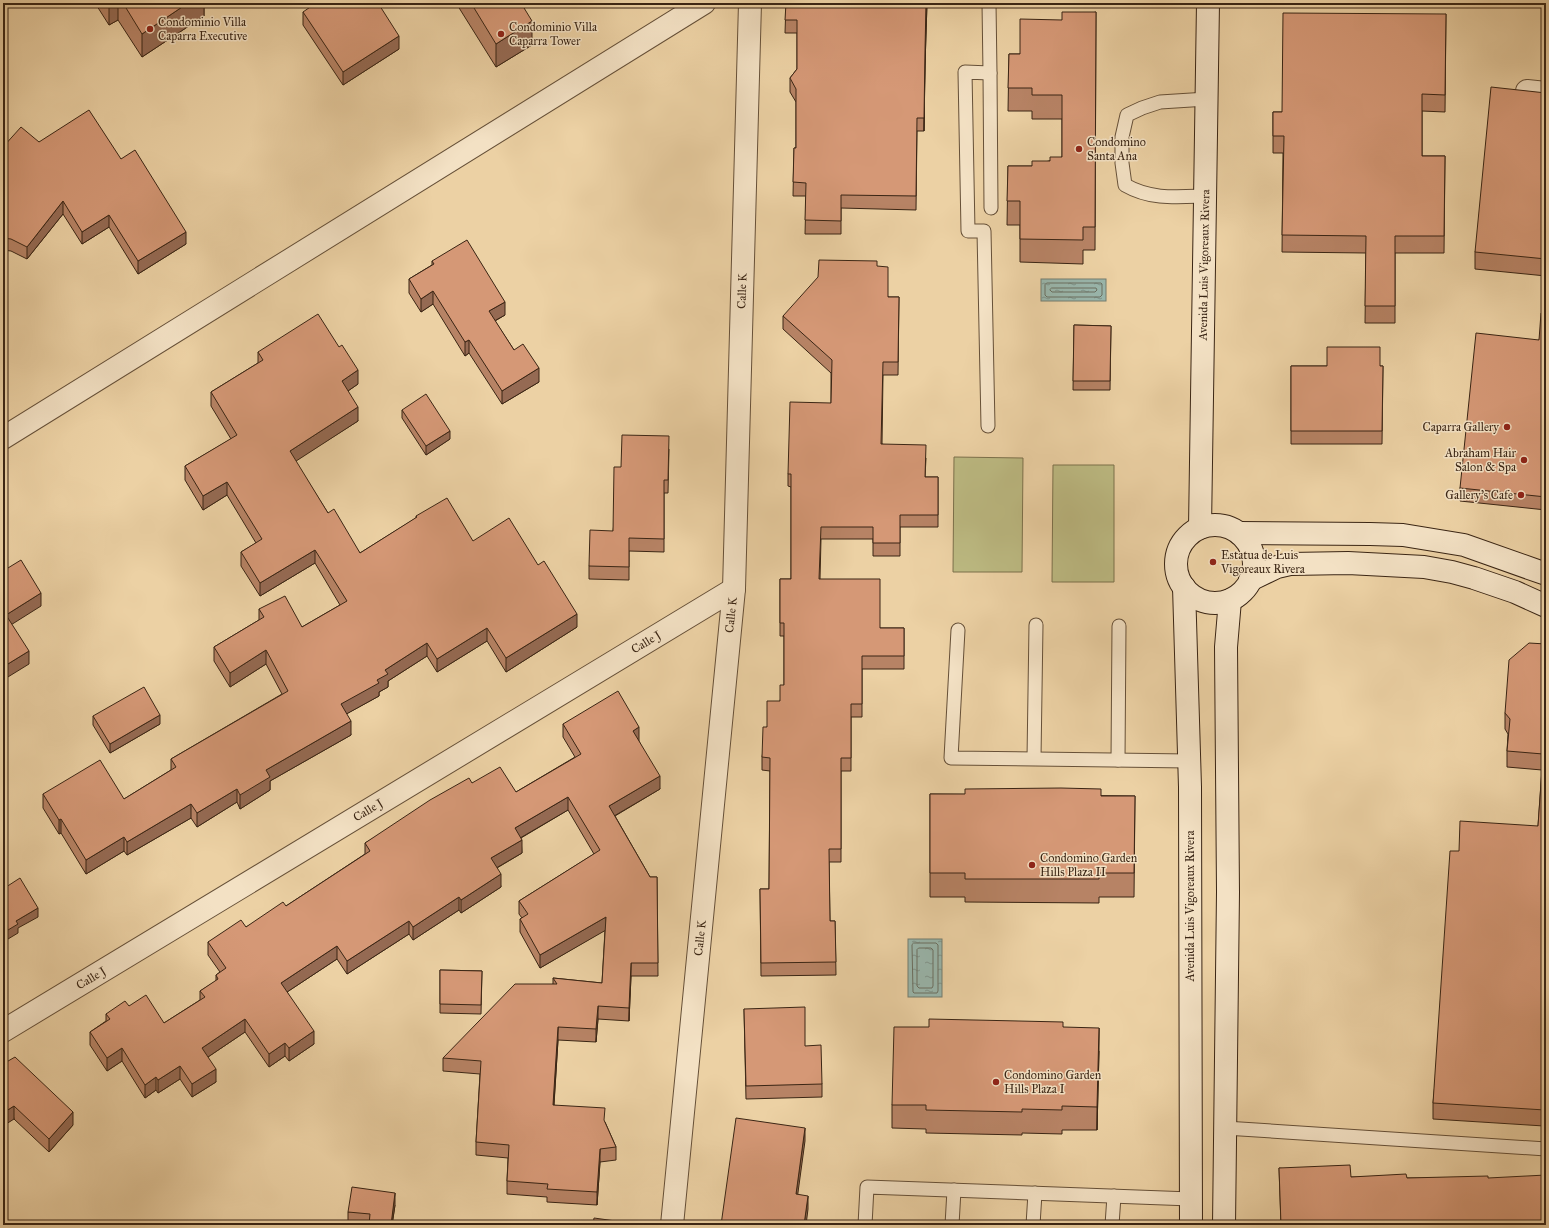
<svg xmlns="http://www.w3.org/2000/svg" width="1549" height="1228" font-family="'IM FELL Great Primer',serif">
<defs>
<pattern id="water-ripples" width="26" height="14" patternUnits="userSpaceOnUse"><rect width="26" height="14" fill="#99b6ac"/><path d="M2 4q2-2 4 0t4 0M15 11q2-2 4 0t4 0" fill="none" stroke="#7e948b"/></pattern>
</defs>
<rect width="100%" height="100%" fill="#ecd1a4"/>
<filter id="stains"><feTurbulence type="fractalNoise" baseFrequency=".005" numOctaves="4"/><feColorMatrix values="0 0 0 0 .2 0 0 0 0 .09 0 0 0 0 .02 0 0 0 .5 -.17"/></filter>
<radialGradient id="worn" r=".72"><stop offset=".6" stop-color="#630" stop-opacity="0"/><stop offset="1" stop-color="#630" stop-opacity=".3"/></radialGradient>
<g fill="#bcba82" stroke="#7b704b">
<polygon points="1325,3 1407,3 1407,7 1325,5"/>
<polygon points="954,457 1023,458 1022,572 953,572"/>
<polygon points="1053,465 1114,465 1114,582 1052,582"/>
</g>
<g fill="url(#water-ripples)" stroke="#737c6f">
<rect x="1041" y="279" width="65" height="22"/>
<rect x="908" y="939" width="34" height="58"/>
</g>
<g fill="none" stroke-linecap="round" stroke-linejoin="round">
<g stroke="#6a6e60" stroke-width="1">
<polygon points="1047,283 1101,283 1102,284 1102,295 1100,297 1047,297 1045,295 1045,285"/>
<polygon points="1052,288 1096,288 1097,290 1095,292 1052,292 1050,290"/>
<polygon points="914,943 936,943 938,945 938,991 937,993 914,993 913,992 912,945"/>
<polygon points="919,948 931,948 933,950 933,986 932,988 919,988 917,986 917,950"/>
</g>
<g stroke="#665038" stroke-width="15">
<g id="service">
<polyline points="990,73 991,208"/>
<path d="M 1205,196 C 1177,197 1151,200 1125,185 L 1122,163 L 1122,137 L 1127,115 L 1142,108 L 1160,102 L 1207,99"/>
<polyline points="988,426 984,231 968,231 965,72 990,73 989,3"/>
<polyline points="958,630 951,758 1189,761"/>
<polyline points="1034,758 1036,625"/>
<polyline points="1118,760 1119,626"/>
<polyline points="1225,1128 1546,1149"/>
<polyline points="865,1225 867,1187 1191,1199"/>
<polyline points="952,1225 954,1190"/>
<polyline points="1033,1225 1035,1193"/>
<polyline points="1112,1225 1114,1196"/>
</g>
</g>
<g stroke="#665038" stroke-width="24">
<g id="minor">
<polyline points="1527,91 1546,93"/>
<polyline points="3,438 704,3"/>
<polyline points="3,1031 734,589"/>
<polyline points="672,1225 734,589 750,3"/>
</g>
</g>
<g stroke="#3a2514" stroke-width="24">
<g id="secondary">
<circle cx="1215" cy="564" r="39"/>
<polyline points="1200,528 1208,3"/>
<polyline points="1239,533 1370,534 1403,535 1464,545 1546,574"/>
<polyline points="1250,580 1277,567 1290,564 1348,563 1424,567 1452,572 1474,578 1515,592 1546,606"/>
<polyline points="1184,587 1190,787 1191,1225"/>
<polyline points="1224,1225 1228,892 1226,647 1230,600"/>
</g>
</g>
<use href="#service" stroke="#f3e1c4" stroke-width="13"/>
<use href="#minor" stroke="#f3e1c4" stroke-width="22"/>
<use href="#secondary" stroke="#f3e1c4" stroke-width="22"/>
</g>
<g fill="#b78365" stroke="#3a2514">
<polygon points="95,3 204,3 204,16 142,57 118,20 109,25"/>
<polygon points="456,3 524,3 524,7 532,45 496,67"/>
<polygon points="786,3 927,3 925,65 924,131 917,131 916,210 841,208 841,234 805,234 806,196 793,196 794,148 796,148 796,102 790,92 790,78 797,69 797,33 785,33"/>
<polygon points="303,12 399,49 343,85 303,25"/>
<polygon points="1096,12 1095,250 1083,250 1083,264 1020,262 1020,225 1007,225 1008,166 1032,166 1062,157 1062,119 1032,119 1032,111 1008,111 1009,54 1020,54 1062,20"/>
<polygon points="1446,14 1445,112 1422,111 1422,156 1445,156 1444,253 1395,253 1395,323 1365,323 1366,253 1282,252 1283,153 1273,153 1273,112 1282,112"/>
<polygon points="1546,93 1546,276 1475,269 1475,252"/>
<polygon points="39,142 121,159 186,244 138,274 109,227 82,244 63,214 27,259 11,251 3,250 3,147"/>
<polygon points="432,261 505,315 495,321 514,350 539,382 502,404 469,353 465,356 433,304 421,312 409,293 409,279 432,265"/>
<polygon points="877,266 888,297 899,297 898,375 883,375 882,444 926,458 925,477 938,477 938,527 900,527 900,556 873,556 873,539 821,539 820,579 880,628 904,628 904,669 862,669 862,717 851,717 851,771 841,771 841,862 829,862 830,921 835,921 836,975 761,976 760,889 769,889 770,771 762,770 762,757 767,727 780,701 784,685 784,636 780,636 780,579 791,579 791,487 788,486 788,474 831,403 831,373 783,329 783,316"/>
<polygon points="1546,314 1546,510 1460,501 1460,488 1539,340"/>
<polygon points="1074,325 1111,326 1110,390 1073,390"/>
<polygon points="258,352 358,384 348,391 358,421 295,461 328,513 360,553 416,518 416,516 473,541 577,627 506,672 487,641 437,672 427,656 388,681 388,687 379,692 379,696 346,714 351,735 270,781 270,790 240,809 237,802 197,827 191,818 127,855 124,851 86,874 61,833 59,834 43,808 43,794 124,799 171,770 171,759 282,694 266,664 230,687 214,661 214,647 259,620 259,609 302,627 340,605 315,563 260,596 241,566 241,552 256,543 227,495 203,510 185,480 185,466 231,439 211,406 211,392 258,363"/>
<polygon points="1291,366 1383,366 1382,444 1291,444"/>
<polygon points="402,410 450,439 426,455 402,418"/>
<polygon points="669,449 668,493 664,493 664,552 629,551 629,580 589,579 589,566 613,531 621,467"/>
<polygon points="1546,644 1546,1137 1544,1137 1544,1126 1433,1119 1433,1103 1459,851 1538,826 1542,770 1507,767 1507,751 1508,734 1505,729 1505,713"/>
<polygon points="93,716 160,724 110,753 93,725"/>
<polygon points="563,724 639,740 639,741 660,789 615,816 650,877 657,877 658,976 631,976 629,1021 598,1019 596,1042 558,1040 554,1105 605,1122 616,1147 616,1160 600,1162 597,1205 547,1202 547,1197 507,1194 507,1181 508,1158 476,1155 476,1142 480,1074 443,1071 443,1058 553,984 553,978 602,983 605,930 540,968 520,932 520,919 522,918 519,914 519,901 594,854 568,810 521,838 522,853 497,868 501,887 461,913 459,910 413,940 409,934 347,974 337,959 287,992 314,1044 289,1061 285,1056 269,1067 245,1032 208,1057 216,1082 192,1097 180,1079 158,1093 156,1090 145,1098 122,1061 107,1071 90,1045 90,1032 106,1021 106,1014 129,1006 164,1023 200,1000 200,991 216,981 216,975 220,972 208,955 208,942 246,927 286,906 365,854 365,843 472,783 516,792 575,757 563,737"/>
<polygon points="930,794 1135,796 1134,897 1099,897 1099,903 965,902 965,897 930,897"/>
<polygon points="440,970 482,971 481,1014 440,1013"/>
<polygon points="744,1009 805,1046 822,1084 822,1097 746,1099"/>
<polygon points="929,1027 1063,1027 1099,1051 1097,1130 1062,1130 1062,1134 1022,1133 1022,1135 926,1133 926,1129 892,1128 892,1105"/>
<polygon points="3,1064 73,1125 49,1152 14,1119"/>
<polygon points="1279,1168 1351,1177 1407,1178 1488,1178 1546,1225 1281,1225"/>
<polygon points="395,1205 392,1225 358,1225 348,1224 348,1212"/>
</g>
<g fill="#956a53" stroke="#3a2514">
<polygon points="109,3 118,3 118,20 109,25"/>
<polygon points="188,3 204,3 204,16 142,57 142,34"/>
<polygon points="926,3 927,3 925,65 924,131 925,51"/>
<polygon points="532,21 532,45 496,67 496,44"/>
<polygon points="399,36 399,49 343,85 343,72"/>
<polygon points="63,201 63,214 27,259 27,247"/>
<polygon points="109,215 109,227 82,244 82,232"/>
<polygon points="186,232 186,244 138,274 138,261"/>
<polygon points="433,291 433,304 421,312 421,299"/>
<polygon points="505,302 505,315 489,324 489,311"/>
<polygon points="469,340 469,353 465,356 465,342"/>
<polygon points="539,368 539,382 502,404 502,391"/>
<polygon points="358,370 358,384 342,395 342,381"/>
<polygon points="358,407 358,421 290,465 290,451"/>
<polygon points="450,431 450,439 426,455 426,446"/>
<polygon points="227,482 227,495 203,510 203,496"/>
<polygon points="315,550 315,563 260,596 260,583"/>
<polygon points="41,593 41,606 6,628 6,615"/>
<polygon points="577,614 577,627 506,672 506,658"/>
<polygon points="487,628 487,641 437,672 437,659"/>
<polygon points="427,643 427,656 388,681 388,687 379,692 379,696 341,717 341,704 385,670"/>
<polygon points="266,650 266,664 230,687 230,673"/>
<polygon points="29,651 29,664 3,680 3,667"/>
<polygon points="160,715 160,724 110,753 110,744"/>
<polygon points="351,721 351,735 270,781 270,790 240,809 240,795 266,770"/>
<polygon points="639,727 639,740 633,744 633,731"/>
<polygon points="660,776 660,789 609,819 609,806"/>
<polygon points="237,789 237,802 197,827 197,813"/>
<polygon points="568,797 568,810 515,841 515,828"/>
<polygon points="191,804 191,818 127,855 127,842"/>
<polygon points="61,819 61,833 59,834 59,820"/>
<polygon points="124,837 124,851 86,874 86,860"/>
<polygon points="522,840 522,853 491,871 491,858"/>
<polygon points="501,874 501,887 461,913 461,900"/>
<polygon points="459,897 459,910 413,940 413,927"/>
<polygon points="38,908 38,917 18,928 18,933 3,942 3,933 16,921"/>
<polygon points="606,917 606,930 540,968 540,955"/>
<polygon points="409,921 409,934 347,974 347,961"/>
<polygon points="337,946 337,959 281,996 281,983"/>
<polygon points="631,963 631,976 629,1021 629,1008"/>
<polygon points="598,1006 598,1019 596,1042 596,1029"/>
<polygon points="245,1019 245,1032 202,1061 202,1048"/>
<polygon points="558,1027 558,1040 553,1118 553,1105"/>
<polygon points="1099,1028 1099,1051 1097,1130 1097,1107"/>
<polygon points="314,1031 314,1044 289,1061 289,1048"/>
<polygon points="285,1043 285,1056 269,1067 269,1054"/>
<polygon points="122,1048 122,1061 107,1071 107,1058"/>
<polygon points="180,1066 180,1079 158,1093 158,1080"/>
<polygon points="216,1069 216,1082 192,1097 192,1084"/>
<polygon points="156,1077 156,1090 145,1098 145,1085"/>
<polygon points="14,1106 14,1119 3,1126 3,1113"/>
<polygon points="73,1112 73,1125 49,1152 49,1139"/>
<polygon points="805,1128 805,1141 796,1207 796,1194"/>
<polygon points="600,1149 600,1162 597,1205 597,1192"/>
<polygon points="395,1193 395,1205 392,1225 391,1225"/>
<polygon points="808,1196 808,1209 806,1225 804,1225"/>
</g>
<g fill="#d59876" stroke="#3a2514">
<polygon points="123,3 188,3 142,34"/>
<polygon points="316,3 378,3 399,36 343,72 303,12"/>
<polygon points="471,3 521,3 532,21 496,44"/>
<polygon points="786,3 926,3 925,51 924,118 917,118 916,196 841,195 841,221 805,220 806,183 793,182 794,148 796,148 796,89 790,78 797,69 797,20 785,20"/>
<polygon points="1062,12 1096,12 1095,227 1083,227 1083,240 1020,239 1020,201 1007,201 1008,166 1032,166 1032,161 1050,161 1050,157 1062,157 1062,95 1032,95 1032,88 1008,88 1009,54 1020,54 1020,19 1062,20"/>
<polygon points="1283,13 1446,14 1445,95 1422,94 1422,156 1445,156 1444,236 1395,236 1395,306 1365,306 1366,236 1282,235 1284,136 1273,136 1273,112 1282,112"/>
<polygon points="1491,87 1546,93 1546,259 1475,252"/>
<polygon points="89,110 121,159 135,150 186,232 138,261 109,215 82,232 63,201 27,247 11,239 3,238 3,147 21,127 39,142"/>
<polygon points="467,240 505,302 489,311 514,350 523,344 539,368 502,391 469,340 465,342 433,291 421,299 409,279 434,264 432,261"/>
<polygon points="819,260 877,261 877,266 888,267 888,297 899,297 898,362 883,362 881,444 926,445 925,477 938,477 938,515 900,515 900,543 873,543 873,527 821,527 819,579 880,579 880,628 904,628 904,656 862,656 862,704 851,704 851,758 841,758 841,849 829,849 830,921 835,921 836,962 761,963 760,889 769,889 770,758 762,757 763,727 767,727 767,701 780,701 780,685 784,685 784,623 780,623 780,579 791,579 791,474 788,474 790,402 831,403 832,360 783,316 818,277"/>
<polygon points="1541,313 1546,314 1546,497 1460,488 1476,333 1539,340"/>
<polygon points="318,314 339,347 342,345 358,370 342,381 358,407 290,451 328,513 334,509 360,553 417,517 416,516 447,498 473,541 509,518 538,565 544,561 577,614 506,658 487,628 437,659 427,643 385,670 388,674 377,680 379,683 341,704 351,721 266,770 270,777 240,795 237,789 197,813 191,804 127,842 124,837 86,860 61,819 59,820 43,794 100,760 124,799 176,767 171,759 288,691 266,650 230,673 214,647 264,617 259,609 285,596 302,627 347,601 315,550 260,583 241,552 262,539 227,482 203,496 185,466 237,435 211,392 263,360 258,352"/>
<polygon points="1074,325 1111,326 1110,381 1073,381"/>
<polygon points="1327,347 1380,347 1380,366 1383,366 1382,431 1291,431 1291,366 1327,366"/>
<polygon points="426,394 450,431 426,446 402,410"/>
<polygon points="622,435 669,436 668,480 664,480 664,539 629,538 629,567 589,566 590,530 613,531 614,467 621,467"/>
<polygon points="21,560 41,593 6,615 29,651 3,667 3,571"/>
<polygon points="1529,643 1546,644 1546,1121 1544,1121 1545,1110 1433,1103 1450,851 1459,851 1460,821 1538,826 1543,754 1507,751 1510,719 1505,713 1509,660"/>
<polygon points="144,687 160,715 110,744 93,716"/>
<polygon points="618,691 639,727 633,731 660,776 609,806 650,877 657,877 658,963 631,963 629,1008 598,1006 596,1029 558,1027 553,1105 605,1108 604,1120 616,1147 600,1149 597,1192 547,1189 548,1184 507,1181 509,1145 476,1142 481,1061 443,1058 515,984 557,984 553,978 602,983 606,917 540,955 520,919 528,914 519,901 600,850 568,797 515,828 522,840 491,858 501,874 461,900 459,897 413,927 409,921 347,961 337,946 281,983 314,1031 289,1048 285,1043 269,1054 245,1019 202,1048 216,1069 192,1084 180,1066 158,1080 156,1077 145,1085 122,1048 107,1058 90,1032 110,1019 106,1014 125,1001 129,1006 146,995 164,1023 205,997 200,991 218,979 216,975 226,968 208,942 241,920 246,927 283,902 286,906 370,851 365,843 430,800 469,778 472,783 500,767 516,792 581,754 563,724"/>
<polygon points="1061,788 1101,789 1101,796 1135,796 1134,873 1099,873 1099,879 965,879 965,873 930,873 930,794 965,794 965,789"/>
<polygon points="20,878 38,908 16,921 18,924 3,933 3,889"/>
<polygon points="440,970 482,971 481,1005 440,1004"/>
<polygon points="805,1007 805,1046 821,1045 822,1084 746,1086 744,1009"/>
<polygon points="929,1019 1063,1022 1063,1027 1099,1028 1097,1107 1062,1106 1062,1110 1022,1109 1022,1112 926,1110 926,1105 892,1105 894,1027 929,1027"/>
<polygon points="15,1057 73,1112 49,1139 14,1106 3,1113 3,1064"/>
<polygon points="736,1118 805,1128 796,1194 808,1196 804,1225 721,1225"/>
<polygon points="1350,1165 1351,1177 1406,1174 1407,1178 1488,1176 1488,1178 1546,1175 1546,1225 1281,1225 1279,1168"/>
<polygon points="352,1187 395,1193 391,1225 369,1225 370,1214 348,1212"/>
<polygon points="594,1218 630,1223 629,1225 593,1225"/>
</g>
<g fill="#8f2418" stroke="#f3e1c4" stroke-width="1.5">
<circle cx="150" cy="29" r="4"/>
<circle cx="501" cy="34" r="4"/>
<circle cx="1079" cy="149" r="4"/>
<circle cx="1507" cy="427" r="4"/>
<circle cx="1524" cy="460" r="4"/>
<circle cx="1521" cy="495" r="4"/>
<circle cx="1213" cy="562" r="4"/>
<circle cx="1032" cy="865" r="4"/>
<circle cx="996" cy="1082" r="4"/>
</g>
<g text-anchor="middle" stroke-width="3" stroke-linejoin="round" paint-order="stroke">
<g font-size="12" fill="#3a2514" stroke="#f3e1c4" text-anchor="start">
<text x="158" y="26">Condominio Villa<tspan x="158" dy="14">Caparra Executive</tspan></text>
<text x="509" y="31">Condominio Villa<tspan x="509" dy="14">Caparra Tower</tspan></text>
<text x="1087" y="146">Condomino<tspan x="1087" dy="14">Santa Ana</tspan></text>
<text x="1499" y="431" text-anchor="end">Caparra Gallery</text>
<text x="1516" y="457" text-anchor="end">Abraham Hair<tspan x="1516" dy="14">Salon &amp; Spa</tspan></text>
<text x="1513" y="499" text-anchor="end">Gallery's Cafe</text>
<text x="1221" y="559">Estatua de Luis<tspan x="1221" dy="14">Vigoreaux Rivera</tspan></text>
<text x="1040" y="862">Condomino Garden<tspan x="1040" dy="14">Hills Plaza II</tspan></text>
<text x="1004" y="1079">Condomino Garden<tspan x="1004" dy="14">Hills Plaza I</tspan></text>
</g>
<g font-size="12" fill="#3a2514" stroke="#f3e1c4">
<text transform="translate(1204 265) rotate(-89)" y="4">Avenida Luis Vigoreaux Rivera</text>
<text transform="translate(742 291) rotate(-88)" y="4">Calle K</text>
<text transform="translate(731 615) rotate(-84)" y="4">Calle K</text>
<text transform="translate(646 642) rotate(-31)" y="4">Calle J</text>
<text transform="translate(368 810) rotate(-31)" y="4">Calle J</text>
<text transform="translate(1190 906) rotate(-90)" y="4">Avenida Luis Vigoreaux Rivera</text>
<text transform="translate(700 938) rotate(-84)" y="4">Calle K</text>
<text transform="translate(91 978) rotate(-31)" y="4">Calle J</text>
</g>
</g>
<rect width="1549" height="1228" fill="none" stroke="#ecd1a4" stroke-width="16"/>
<rect x="4" y="4" width="1541" height="1220" fill="none" stroke="#3a2514" stroke-width="2"/>
<rect x="8" y="8" width="1533" height="1212" fill="none" stroke="#3a2514"/>
<rect width="100%" height="100%" filter="url(#stains)"/>
<rect width="100%" height="100%" fill="url(#worn)"/>
</svg>
